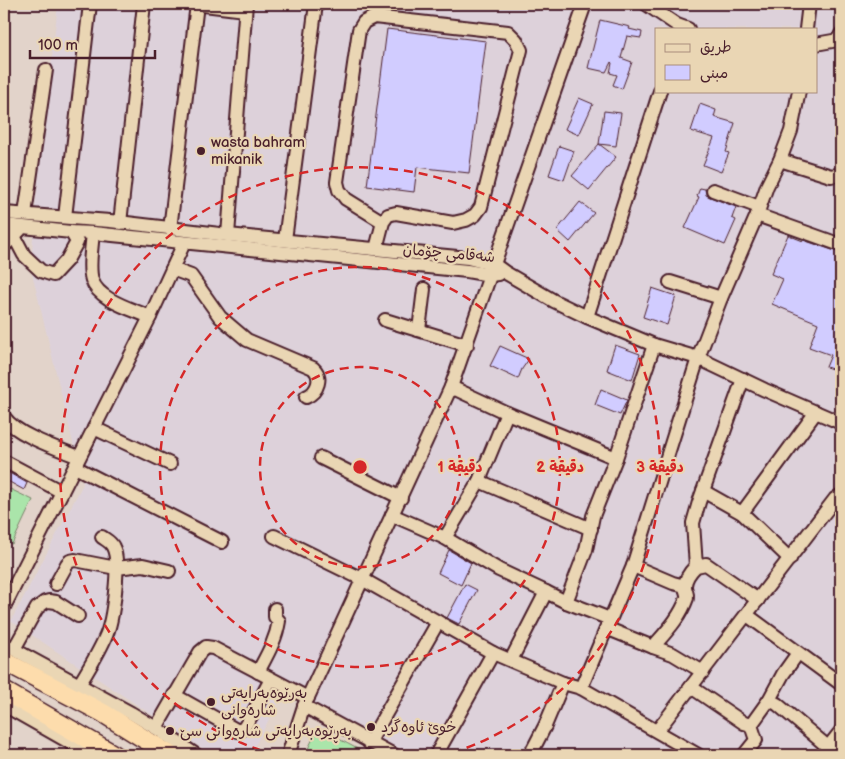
<svg xmlns="http://www.w3.org/2000/svg" width="845" height="759" font-family="'Balsamiq Sans','Playpen Sans Arabic',sans-serif">
<rect width="100%" height="100%" fill="#e2d3ca"/>
<filter id="ink" filterUnits="userSpaceOnUse"><feTurbulence type="fractalNoise" baseFrequency=".02" numOctaves="2"/><feDisplacementMap in="SourceGraphic" scale="10" xChannelSelector="R" yChannelSelector="G"/><feConvolveMatrix kernelMatrix="1 2 1 2 8 2 1 2 1" color-interpolation-filters="sRGB"/></filter>
<g filter="url(#ink)">
<path fill="#ddd1da" fill-rule="evenodd" d="M 58,4 L 841,4 L 841,723 L 813,755 L 412,755 L 284,691 L 250,755 L 212,755 L 11,621 L 83,484 L 31,269 L 35,207 ZM 656,29 L 816,29 L 816,91 L 656,91 Z"/>
<g fill="#aae5aa" stroke="#7a826a">
<polygon points="10,489 33,500 12,544 4,540 4,503"/>
<polygon points="318,728 369,755 305,755"/>
</g>
<g fill="#d1ccff" stroke="#4a1f2b">
<polygon points="600,20 630,27 629,29 642,32 641,38 627,36 621,58 632,62 622,89 613,85 617,75 610,73 612,63 611,62 606,72 588,68"/>
<polygon points="387,29 486,41 469,173 417,167 414,192 367,186"/>
<polygon points="579,98 593,104 579,135 565,129"/>
<polygon points="700,104 716,110 714,117 735,123 726,152 729,153 721,172 703,165 714,138 691,131"/>
<polygon points="604,111 621,113 616,146 599,144"/>
<polygon points="599,144 616,157 589,190 572,176"/>
<polygon points="559,146 574,151 564,180 549,175"/>
<polygon points="700,188 705,189 706,195 710,197 736,207 732,218 736,220 725,245 685,228 699,197 697,196"/>
<polygon points="580,202 594,213 570,242 557,230"/>
<polygon points="788,235 803,241 803,240 841,253 841,372 826,367 831,355 809,347 818,323 772,304 783,279 771,274"/>
<polygon points="652,288 676,296 667,325 643,317"/>
<polygon points="615,345 640,354 632,380 607,370"/>
<polygon points="500,346 529,359 522,369 518,379 490,366"/>
<polygon points="601,389 627,400 620,415 595,405"/>
<polygon points="4,470 27,483 24,490 4,479"/>
<polygon points="449,550 471,563 461,585 438,573"/>
<polygon points="465,584 477,590 459,624 447,618"/>
</g>
<g fill="none" stroke-linecap="round" stroke-linejoin="round">
<g stroke="#4a1f2b" stroke-width="16">
<g id="minor">
<polyline points="196,4 245,10"/>
<polyline points="646,4 677,25 688,29"/>
<polyline points="806,29 809,4"/>
<polyline points="816,44 838,40 841,34"/>
<polyline points="780,160 831,176 841,174"/>
<polyline points="713,190 759,207"/>
<polyline points="4,213 110,221 228,235 468,258 495,265 506,273 554,301 587,317 654,345 698,358 765,390 841,423"/>
<polyline points="25,214 46,70"/>
<polyline points="757,215 841,245"/>
<polyline points="65,217 90,4"/>
<polyline points="120,223 144,4"/>
<polyline points="4,225 71,232 93,233 467,271 490,275 498,274"/>
<polyline points="170,229 197,4"/>
<path d="M 93,233 C 92,246 88,267 92,280 C 98,300 132,309 150,317"/>
<polyline points="228,235 246,4"/>
<polyline points="14,236 24,255 41,271 53,275 67,260 77,242 71,232"/>
<polyline points="285,240 316,4"/>
<polyline points="4,246 20,230"/>
<polyline points="376,249 383,222 388,215 396,213 453,223 466,220 475,215 481,207 521,50 516,40 508,32 374,17 364,22 359,30 337,182 339,190 346,199 383,222"/>
<path d="M 172,269 L 191,276 L 220,317 L 247,340 L 313,368 C 323,377 318,392 306,397"/>
<polyline points="670,282 721,298"/>
<polyline points="587,317 660,91"/>
<polyline points="385,320 467,345"/>
<polyline points="419,330 424,289"/>
<polyline points="451,387 507,413 616,458"/>
<path d="M 4,417 C 16,435 59,449 79,457"/>
<polyline points="94,428 170,464"/>
<polyline points="321,458 401,498"/>
<polyline points="4,461 62,492"/>
<polyline points="75,467 222,542"/>
<polyline points="479,481 591,529"/>
<polyline points="703,491 742,513 790,559"/>
<polyline points="742,513 816,412"/>
<polyline points="392,515 445,538 499,570 546,592"/>
<polyline points="274,536 362,579 493,653 563,683 581,688 698,755"/>
<polyline points="445,538 479,481 507,413"/>
<polyline points="633,566 673,583 685,586"/>
<polyline points="696,566 693,523 699,502 743,379"/>
<polyline points="56,584 67,564 70,561 75,560 116,568 143,565 169,571"/>
<polyline points="566,602 586,550 593,516 616,458 654,345"/>
<polyline points="4,607 150,317 184,243"/>
<polyline points="747,615 841,684"/>
<polyline points="606,628 653,647"/>
<polyline points="4,644 131,713 156,728 196,755"/>
<polyline points="14,649 37,608 45,602 49,601 56,602 78,616"/>
<polyline points="511,660 546,592 566,602 610,619"/>
<path d="M 258,672 C 267,655 276,640 279,621 L 275,617 L 275,609"/>
<path d="M 703,672 L 673,654 L 653,647 C 666,632 680,618 687,598 C 688,593 685,591 685,586 C 685,579 691,571 696,566 L 706,564 L 758,600"/>
<path d="M 79,685 C 88,670 98,654 105,638 C 113,622 121,562 113,547 C 111,542 106,540 102,537"/>
<polyline points="691,687 744,723 751,725 769,700 777,704 828,747"/>
<polyline points="581,688 633,566 698,358 721,298 757,215 767,186 780,160 791,131 799,91"/>
<polyline points="174,695 238,731 244,728 253,713 271,679"/>
<polyline points="769,700 783,674 798,653"/>
<polyline points="4,705 92,755"/>
<polyline points="304,706 394,755"/>
<polyline points="156,728 200,652 206,647 213,648 308,698"/>
<polyline points="657,731 835,499 841,495"/>
<polyline points="369,743 438,622"/>
<polyline points="288,755 304,706 451,387 585,4"/>
<polyline points="436,755 493,653"/>
<polyline points="530,755 545,726 563,683"/>
<polyline points="744,755 756,740 751,725"/>
<polyline points="822,755 841,731"/>
</g>
</g>
<g stroke="#4a1f2b" stroke-width="21">
<g id="highway">
<polyline points="4,661 103,713 170,755"/>
<polyline points="4,691 115,755"/>
</g>
</g>
<use href="#minor" stroke="#ead6b4" stroke-width="12"/>
<use href="#highway" stroke="#fddcac" stroke-width="18"/>
</g>
</g>
<g fill="none" stroke="#d62828" stroke-width="2.5" stroke-dasharray="9 6">
<circle cx="360" cy="467" r="100"/>
<circle cx="360" cy="467" r="200"/>
<path d="M275 755A300 300 0 1 1 445 755"/>
</g>
<g fill="#4a1f2b" stroke="#ead6b4" stroke-width="2">
<circle cx="201" cy="151" r="5"/>
<circle cx="211" cy="702" r="5"/>
<circle cx="371" cy="727" r="5"/>
<circle cx="170" cy="731" r="5"/>
</g>
<g text-anchor="middle" stroke-width="4.5" stroke-linejoin="round" paint-order="stroke">
<g font-size="15" fill="#4a1f2b" stroke="#ead6b4" text-anchor="start">
<text x="211" y="147">wasta bahram<tspan x="211" dy="17">mikanik</tspan></text>
<text x="221" y="698">بەرێوەبەرایەتی<tspan x="221" dy="17">شارەوانی</tspan></text>
<text x="381" y="732">خوێ ئاوەگرد</text>
<text x="180" y="736">بەڕێوەبەرایەتی شارەوانی سێ</text>
</g>
<g font-size="15" fill="#4a1f2b" stroke="#ead6b4">
<text transform="translate(449 253) rotate(5)" y="5">شەقامی چۆمان</text>
</g>
</g>
<circle cx="360" cy="467" r="8" fill="#d62828" stroke="#ead6b4" stroke-width="2.5"/>
<g font-size="15" text-anchor="middle" font-weight="bold" fill="#d62828" stroke="#ead6b4" stroke-width="4.5" stroke-linejoin="round" paint-order="stroke">
<text x="460" y="472">1 دقيقة</text>
<text x="560" y="472">2 دقيقة</text>
<text x="660" y="472">3 دقيقة</text>
</g>
<rect width="845" height="759" fill="none" stroke="#ead6b4" stroke-width="20"/>
<rect x="10" y="10" width="825" height="739" fill="none" stroke="#4a1f2b" stroke-width="2" filter="url(#ink)"/>
<rect x="655" y="28" width="162" height="65" fill="#ead6b4" stroke="#aa8d7d"/>
<rect x="665" y="44" width="25" height="8" fill="#ead6b4" stroke="#aa8d7d"/>
<text x="700" y="52" font-size="15" fill="#4a1f2b">طريق</text>
<rect x="665" y="65" width="25" height="15" fill="#d1ccff" stroke="#aa8d7d"/>
<text x="700" y="78" font-size="15" fill="#4a1f2b">مبنى</text>
<path d="M30 50v8h125v-8" fill="none" stroke="#4a1f2b" stroke-width="2.5"/>
<text x="38" y="50" font-size="15" fill="#4a1f2b" stroke="#ead6b4" stroke-width="4" paint-order="stroke">100 m</text>
</svg>
